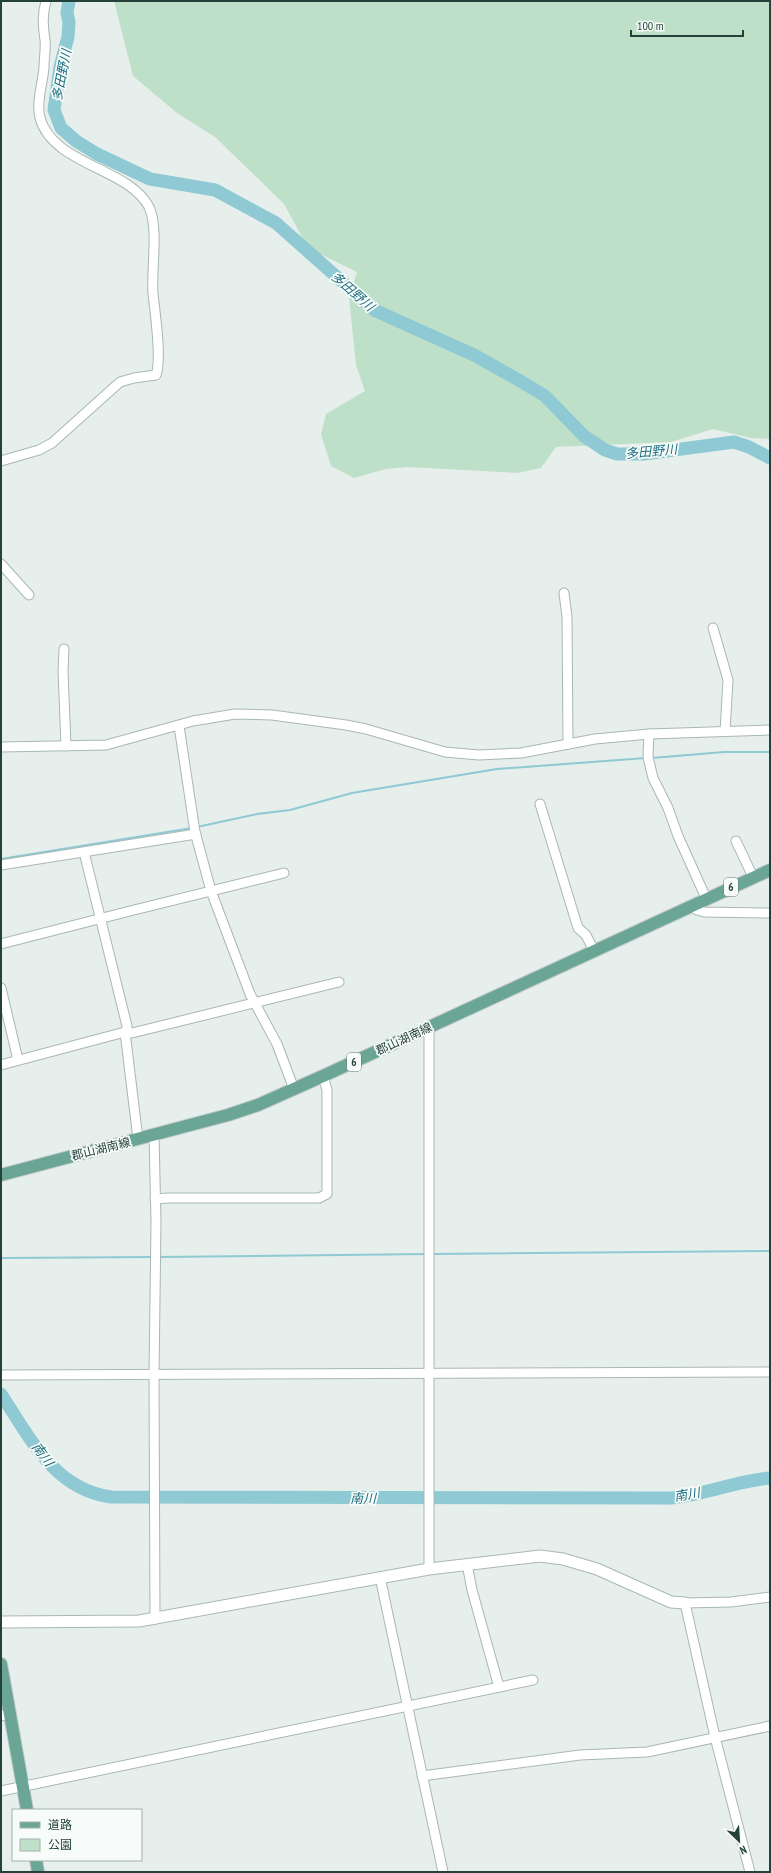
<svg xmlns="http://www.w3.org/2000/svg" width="771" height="1873" font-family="'PT Sans Narrow','Noto Sans JP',sans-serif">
<rect width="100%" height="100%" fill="#e6efeb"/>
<polygon fill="#bfe0c8" points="114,1 770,1 770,439 751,438 713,429 671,442 556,447 541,468 517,473 407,467 386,469 354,478 331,466 321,434 326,414 365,391 356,365 349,297 357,272 308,248 284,204 215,137 177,113 133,76"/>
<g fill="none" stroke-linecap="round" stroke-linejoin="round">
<g stroke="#8ec9d4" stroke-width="2">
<polyline points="652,758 724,752 770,752"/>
<polyline points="197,827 257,814 290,810 352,793 497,769 646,758"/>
<polyline points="1,859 192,828"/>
<polyline points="431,1254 770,1251"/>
<polyline points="159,1257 427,1254"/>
<polyline points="1,1258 153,1257"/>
</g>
<g stroke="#8ec9d4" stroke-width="13">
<polyline points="69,1 67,13 69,22 68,37 60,67 54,110 61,128 76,141 97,154 150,179 215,190 276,223 374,310 474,355 522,382 545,396 584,436 605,450 617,454 644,454 734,442 749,447 770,458"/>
<path d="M 1,1394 C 30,1438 54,1489 111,1497 L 671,1498 C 704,1495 736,1481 770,1478"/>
</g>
<g stroke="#a8b8b2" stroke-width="11">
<g id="minor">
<path d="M 1,461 L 39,450 L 52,443 L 120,382 L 134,378 L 156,375 C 162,360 155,312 153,294 C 151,270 159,228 149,207 C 129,168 53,165 40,118 C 36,101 43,83 44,67 C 44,58 46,48 45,40 C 43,25 42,15 46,1"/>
<polyline points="1,564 29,595"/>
<polyline points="564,593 567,617 568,744"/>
<polyline points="713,628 728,680 725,731"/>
<polyline points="64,649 63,671 66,746"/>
<polyline points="179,726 195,832 211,891 250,994 277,1044 294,1089"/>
<polyline points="649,734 648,757 653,778 668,808 678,836 706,898"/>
<polyline points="1,747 106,745 193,721 235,714 272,715 346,725 366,729 445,752 479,755 521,753 595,739 649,734 770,730"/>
<polyline points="540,804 578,928 586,935 594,951"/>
<polyline points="736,841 753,877"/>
<polyline points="84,852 127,1026 127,1030 125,1032 138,1139"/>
<polyline points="1,865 196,834"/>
<polyline points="692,905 697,910 704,912 770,913"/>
<polyline points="1,944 134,910 284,873"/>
<polyline points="1,988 18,1060"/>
<polyline points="429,1027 429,1569"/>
<polyline points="1,1065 125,1032 132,1033 339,982"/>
<polyline points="154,1135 156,1222 154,1375 155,1619"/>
<polyline points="155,1199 168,1198 319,1198 327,1194 327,1090 323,1076"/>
<polyline points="1,1375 770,1372"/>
<polyline points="467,1564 472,1590 499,1687"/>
<polyline points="380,1577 443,1872"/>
<polyline points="1,1716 9,1714"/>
<polyline points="422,1776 580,1755 647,1752 770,1726"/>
<polyline points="1,1791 533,1680"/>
<polyline points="750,1872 715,1737 685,1603 731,1602 770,1597"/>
</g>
</g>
<g stroke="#a8b8b2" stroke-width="13">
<polyline id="tertiary" points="1,1622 139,1621 429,1569 540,1556 563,1559 597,1569 671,1602 685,1603"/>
</g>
<g stroke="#c2cac8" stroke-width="14">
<g id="primary">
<polyline points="1,1175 228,1115 258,1105 323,1076 770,870"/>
<polyline points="1,1664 27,1810"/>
<polyline points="36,1860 38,1872"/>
</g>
</g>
<use href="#minor" stroke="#fff" stroke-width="9"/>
<use href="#tertiary" stroke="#fff" stroke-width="11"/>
<use href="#primary" stroke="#6aa596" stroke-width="12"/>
</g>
<g text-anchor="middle" stroke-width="3.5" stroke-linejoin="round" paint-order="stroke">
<g fill="#f7fbf9" stroke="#637a73" stroke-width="1">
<rect x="724" y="878" width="14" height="18" rx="3"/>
<rect x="347" y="1053" width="14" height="18" rx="3"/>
</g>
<g font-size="11" font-weight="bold" fill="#24423a">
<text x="731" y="891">6</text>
<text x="354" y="1066">6</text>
</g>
<g font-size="12" fill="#24423a" stroke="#f7fbf9">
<text transform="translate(404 1039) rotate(-25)" y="4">郡山湖南線</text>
<text transform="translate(101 1149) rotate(-14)" y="4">郡山湖南線</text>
</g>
<g font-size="13" font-style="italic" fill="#1c6f80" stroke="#f7fbf9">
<text transform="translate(61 75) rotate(-79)" y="5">多田野川</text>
<text transform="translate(353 291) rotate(41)" y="5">多田野川</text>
<text transform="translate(651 451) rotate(-5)" y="5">多田野川</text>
<text transform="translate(43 1454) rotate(53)" y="5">南川</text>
<text transform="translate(687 1494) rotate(-10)" y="5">南川</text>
<text x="363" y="1503">南川</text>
</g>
</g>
<rect width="771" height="1873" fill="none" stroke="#24423a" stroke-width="4"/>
<rect x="12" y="1809" width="130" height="52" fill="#f7fbf9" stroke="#a3b1ad"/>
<rect x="20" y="1822" width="20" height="6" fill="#6aa596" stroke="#a3b1ad"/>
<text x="48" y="1829" font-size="12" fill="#24423a">道路</text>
<rect x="20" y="1839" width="20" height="12" fill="#bfe0c8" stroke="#a3b1ad"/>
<text x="48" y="1849" font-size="12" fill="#24423a">公園</text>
<g transform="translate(739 1841) rotate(155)" stroke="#f7fbf9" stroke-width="3" paint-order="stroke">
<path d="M0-3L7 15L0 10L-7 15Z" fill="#24423a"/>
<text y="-6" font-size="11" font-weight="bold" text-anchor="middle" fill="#24423a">N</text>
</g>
<path d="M631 30v6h112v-6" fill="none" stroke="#24423a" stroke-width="2"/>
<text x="637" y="30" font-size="12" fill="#24423a" stroke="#f7fbf9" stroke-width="3" paint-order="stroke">100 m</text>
</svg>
